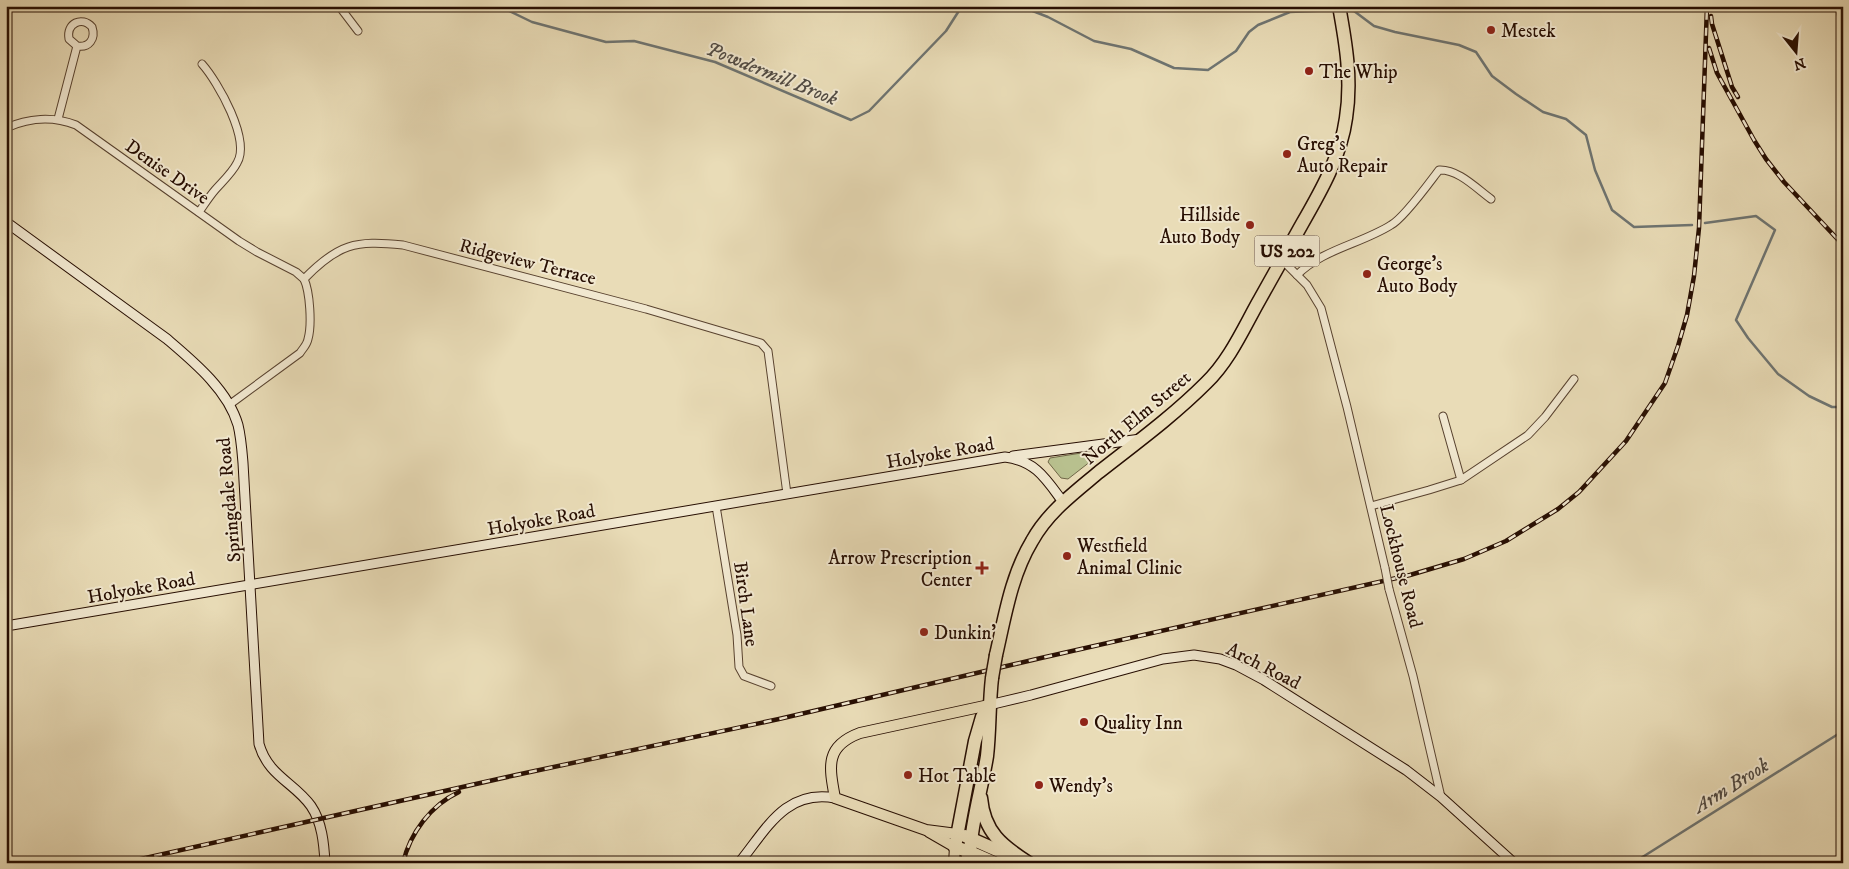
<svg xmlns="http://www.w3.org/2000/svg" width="1849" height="869" font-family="'IM FELL DW Pica',serif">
<rect width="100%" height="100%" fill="#e9dcb7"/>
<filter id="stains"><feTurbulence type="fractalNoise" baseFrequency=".004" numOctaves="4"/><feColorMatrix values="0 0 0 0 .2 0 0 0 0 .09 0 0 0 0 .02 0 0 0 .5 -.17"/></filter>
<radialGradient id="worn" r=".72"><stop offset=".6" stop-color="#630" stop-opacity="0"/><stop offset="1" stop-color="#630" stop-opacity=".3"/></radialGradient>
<polygon fill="#b8c08e" stroke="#706748" points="1100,450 1100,454 1068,479 1061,478 1048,462 1050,458"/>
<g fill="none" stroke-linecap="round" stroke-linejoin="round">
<g stroke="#6e7471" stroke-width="2.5">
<polyline points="499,6 532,22 606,42 634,41 715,62 851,120 869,111 946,31 962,6"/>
<polyline points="1020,6 1048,17 1094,41 1131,49 1174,68 1208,70 1236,51 1249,32 1258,25 1290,12 1335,10"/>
<polyline points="1343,10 1354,11 1374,26 1395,32 1459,45 1476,52 1492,76 1516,94 1543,112 1566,119 1586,135 1595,170 1612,210 1634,227 1692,225"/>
<polyline points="1705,223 1756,216 1775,230 1736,320 1748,338 1778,374 1809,396 1832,407 1843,407"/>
<polyline points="1633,863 1843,731"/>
</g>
<g stroke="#58422f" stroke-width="9">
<g id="street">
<polyline points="339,6 358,31"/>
<polyline points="1840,6 1843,27"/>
<path d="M 58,119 L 77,46 C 89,48 96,39 92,27 C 82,16 66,23 69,39 L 77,46"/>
<path d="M 6,128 C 28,118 53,116 76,125 L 239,241 L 257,252 L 296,272 L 304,279"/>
<path d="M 199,212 C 204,205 209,197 215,190 C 222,182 232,173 237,163 C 251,140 218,82 202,64"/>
<polyline points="1282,260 1307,285 1321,308 1347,407 1385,568"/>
<path d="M 1297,275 C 1323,249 1361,244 1391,225 C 1404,218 1429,183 1439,170 C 1458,169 1476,188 1491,199"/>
<path d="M 229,405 L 300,353 C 303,348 307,345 308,339 C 312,325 310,292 304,279 C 338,244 355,240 403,245 L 646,309 L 761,343 L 768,351 L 787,494"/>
<polyline points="1443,416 1461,480"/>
<polyline points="716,506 737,635 739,667 744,676 771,686"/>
<polyline points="1371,506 1429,490 1461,480 1528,435 1545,417 1574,379"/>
<polyline points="1389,589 1413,676 1441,797"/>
</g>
</g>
<g stroke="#270e02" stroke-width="11">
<g id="secondary">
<path d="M 6,222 L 167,339 C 194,362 228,390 238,425 C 241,437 242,451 243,463 L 259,744 C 268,776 295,783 311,806 C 322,822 324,844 325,863"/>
<polyline points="1013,456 1141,439"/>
<path d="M 6,626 L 1005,457 C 1036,461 1046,479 1063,502"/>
<polyline points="989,705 1031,695 1163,659 1194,655 1220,659 1236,665 1264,680 1406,770 1441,797 1514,863"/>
<path d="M 739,863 C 766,830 785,789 835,798"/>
</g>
</g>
<g stroke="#270e02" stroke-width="12">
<g id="primary">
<polyline points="929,832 955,847 954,863"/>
<path d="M 957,834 L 926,830 L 835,798 C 829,766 825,746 860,733 L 989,705"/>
<polyline points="964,863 970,852"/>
</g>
</g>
<g stroke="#270e02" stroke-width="15">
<g id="highway">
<path d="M 996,655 C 1005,616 1011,576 1032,541 C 1048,512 1074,493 1099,472 C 1136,443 1173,416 1206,383 C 1230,360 1244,327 1260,299 C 1274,274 1288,249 1302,224 C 1321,191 1341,156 1346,118 C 1352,80 1346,44 1339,6"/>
<polyline points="989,705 982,717 975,741 955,847 970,852 995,863"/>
<path d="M 981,798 C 984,832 1002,846 1029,863"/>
<polyline points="965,836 1008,855"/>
<path d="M 970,852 C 972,819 982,788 987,756 C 990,730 989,704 992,678"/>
</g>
</g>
<use href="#street" stroke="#f1e8d0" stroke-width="7"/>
<use href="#secondary" stroke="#f1e8d0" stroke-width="9"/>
<use href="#primary" stroke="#e9dcb7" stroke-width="10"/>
<use href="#highway" stroke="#e9dcb7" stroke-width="12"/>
<g stroke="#270e02" stroke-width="4.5">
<g id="rail">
<polyline points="1711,16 1712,24 1732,87 1738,97"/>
<polyline points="1709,48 1717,73 1754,140 1766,159 1784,182 1843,245"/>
<polyline points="123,863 516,775 779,719 1041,658 1410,575 1464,559 1506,541 1558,509 1579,492 1626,441 1665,383 1678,346 1687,315 1694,276 1699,228 1707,6"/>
<path d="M 403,863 C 410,833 431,805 459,792"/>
</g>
</g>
<use href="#rail" stroke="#f1e8d0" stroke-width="2.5" stroke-dasharray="8" stroke-linecap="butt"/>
<g stroke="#58422f" stroke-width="9" stroke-linecap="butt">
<polyline id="street-bridge" points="1385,568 1389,589"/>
</g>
<g stroke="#270e02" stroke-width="15" stroke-linecap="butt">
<polyline id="highway-bridge" points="992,678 996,655"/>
</g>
<use href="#street-bridge" stroke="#f1e8d0" stroke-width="7"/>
<use href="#highway-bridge" stroke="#e9dcb7" stroke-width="12"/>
</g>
<g fill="#8f2418" stroke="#f1e8d0" stroke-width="2">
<circle cx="1491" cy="30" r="5"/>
<circle cx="1309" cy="71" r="5"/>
<circle cx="1287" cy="154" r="5"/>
<circle cx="1250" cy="225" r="5"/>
<circle cx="1367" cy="274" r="5"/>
<circle cx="1067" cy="556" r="5"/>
<path d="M979.5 560.5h5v5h5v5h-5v5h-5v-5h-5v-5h5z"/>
<circle cx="924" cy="632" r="5"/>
<circle cx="1084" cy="722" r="5"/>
<circle cx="908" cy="775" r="5"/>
<circle cx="1039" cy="785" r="5"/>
</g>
<g text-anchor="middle" stroke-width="4" stroke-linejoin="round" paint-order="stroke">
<rect fill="#f1e8d0" stroke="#644f40" stroke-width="1" x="1254.5" y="235.5" width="65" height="31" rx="4"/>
<g font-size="18" font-weight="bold" fill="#270e02">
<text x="1287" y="257">US 202</text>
</g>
<g font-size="19" fill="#270e02" stroke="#f1e8d0" text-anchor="start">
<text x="1501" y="37">Mestek</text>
<text x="1319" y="78">The Whip</text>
<text x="1297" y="150">Greg's<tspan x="1297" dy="22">Auto Repair</tspan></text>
<text x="1240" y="221" text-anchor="end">Hillside<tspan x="1240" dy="22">Auto Body</tspan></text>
<text x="1377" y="270">George's<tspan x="1377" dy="22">Auto Body</tspan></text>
<text x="1077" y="552">Westfield<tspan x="1077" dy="22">Animal Clinic</tspan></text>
<text x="972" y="564" text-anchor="end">Arrow Prescription<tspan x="972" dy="22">Center</tspan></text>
<text x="934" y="639">Dunkin'</text>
<text x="1094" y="729">Quality Inn</text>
<text x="918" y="782">Hot Table</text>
<text x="1049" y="792">Wendy's</text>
</g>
<g font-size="19" fill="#270e02" stroke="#f1e8d0">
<text transform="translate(168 171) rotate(35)" y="7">Denise Drive</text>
<text transform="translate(528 261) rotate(14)" y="7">Ridgeview Terrace</text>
<text transform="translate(1136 417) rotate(-40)" y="7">North Elm Street</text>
<text transform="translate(940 452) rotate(-10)" y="7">Holyoke Road</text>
<text transform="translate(228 500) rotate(-95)" y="7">Springdale Road</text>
<text transform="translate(541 519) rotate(-10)" y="7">Holyoke Road</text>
<text transform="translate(1402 566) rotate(76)" y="7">Lockhouse Road</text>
<text transform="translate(141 587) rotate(-10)" y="7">Holyoke Road</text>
<text transform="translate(747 604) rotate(82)" y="7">Birch Lane</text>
<text transform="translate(1264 665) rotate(27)" y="7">Arch Road</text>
</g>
<g font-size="20" font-style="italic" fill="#504a43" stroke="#f1e8d0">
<text transform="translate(772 73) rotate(22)" y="7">Powdermill Brook</text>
<text transform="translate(1731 785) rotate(-32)" y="7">Arm Brook</text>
</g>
</g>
<rect width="1849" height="869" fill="none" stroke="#e9dcb7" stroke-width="25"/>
<rect x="8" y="8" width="1834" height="854" fill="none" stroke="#270e02" stroke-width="2.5"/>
<rect x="12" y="12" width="1824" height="844" fill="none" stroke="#270e02"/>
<g transform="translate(1796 52) rotate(163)" stroke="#f1e8d0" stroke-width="4" paint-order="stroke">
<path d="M0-4L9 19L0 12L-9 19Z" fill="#270e02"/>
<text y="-8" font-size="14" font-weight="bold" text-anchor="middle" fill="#270e02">N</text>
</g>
<rect width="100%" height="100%" filter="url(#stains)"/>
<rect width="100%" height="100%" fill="url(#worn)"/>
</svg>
